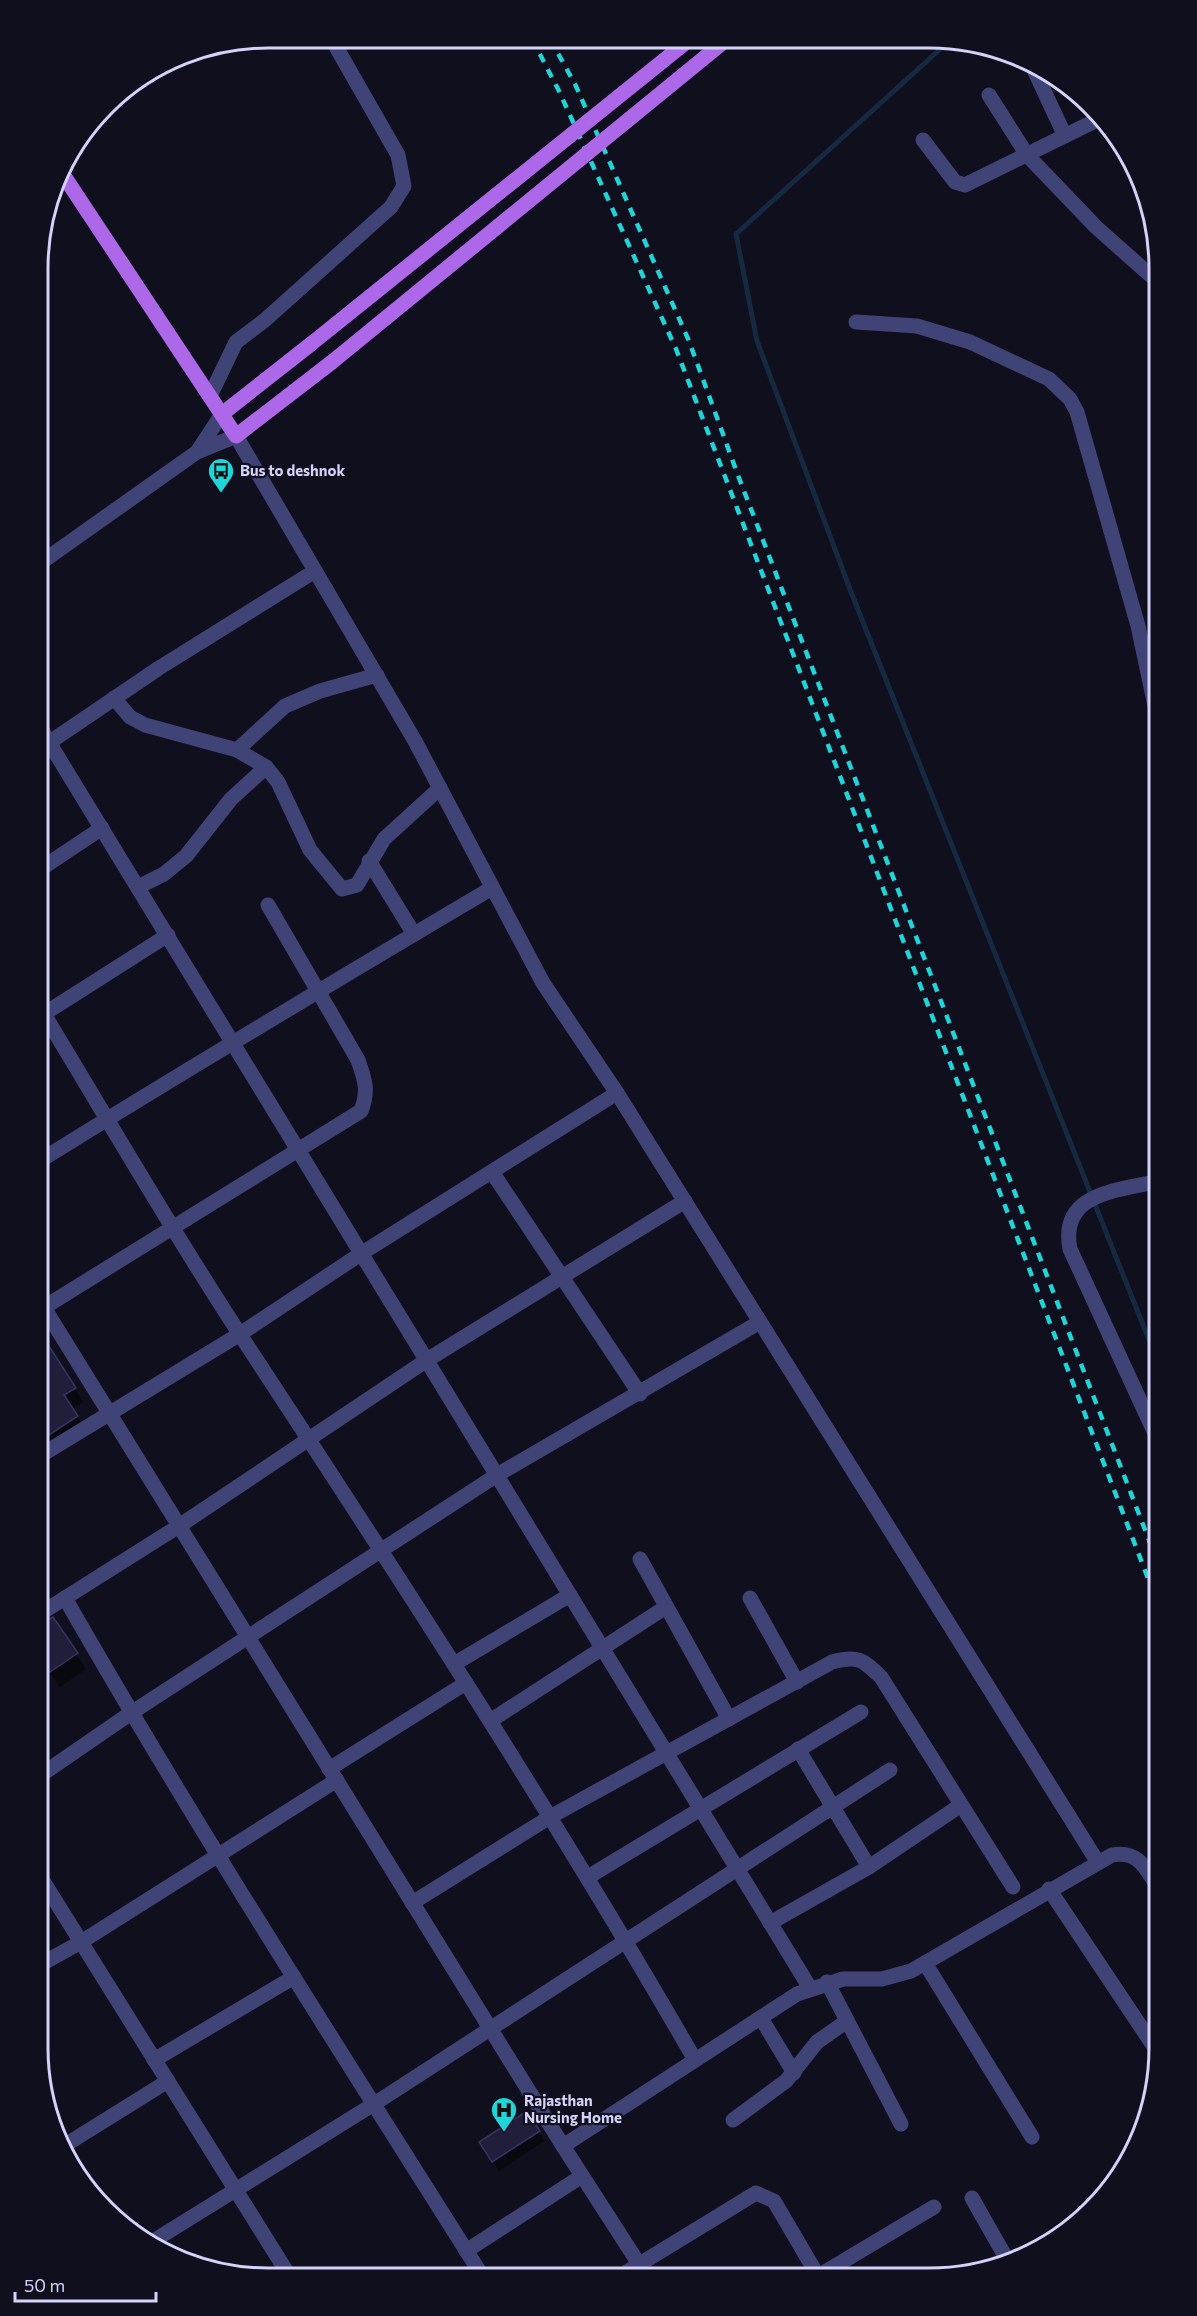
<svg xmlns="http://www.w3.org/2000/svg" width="1197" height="2316" font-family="Commissioner,sans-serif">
<rect width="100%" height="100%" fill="#100f1d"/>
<g fill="#0007">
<polygon points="75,1389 83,1402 72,1409 85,1430 55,1450 43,1433 38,1406"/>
<polygon points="53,1619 86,1669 60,1687 38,1655 38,1626"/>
<polygon points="538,2131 544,2141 499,2171 487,2152"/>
</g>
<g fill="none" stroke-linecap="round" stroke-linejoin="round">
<polyline stroke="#152a41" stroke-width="5" points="948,42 736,234 757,341 851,592 1159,1365"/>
</g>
<g fill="#211e3c" stroke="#383364" stroke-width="1.5">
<polygon points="38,1329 76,1388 64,1395 78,1416 46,1437 38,1426"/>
<polygon points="53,1617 78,1653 50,1672 38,1655 38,1625"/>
<polygon points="527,2111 540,2131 492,2162 479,2142"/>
</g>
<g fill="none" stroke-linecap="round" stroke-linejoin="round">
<g stroke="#404376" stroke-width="15">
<polyline points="1030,61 1065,136"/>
<polyline points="989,95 1027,155 1096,227 1159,283"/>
<polyline points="923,140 955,182 965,185 1101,118"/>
<polyline points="856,322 917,326 970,342 1049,379 1070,399 1077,412 1138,626 1159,725"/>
<polyline points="210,396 236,342 265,320 391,207 404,186 398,155 331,38"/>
<polyline points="197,452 222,414"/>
<polyline points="39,564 197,452 236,436 415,741 543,983 617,1093 1097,1861"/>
<polyline points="114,698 130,717 145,725 237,750 266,767 278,782 310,850 342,889 357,885 384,839 440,788"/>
<polyline points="39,726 810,1988"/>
<polyline points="50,742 159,668 315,571"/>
<polyline points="237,750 285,706 320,691 377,675"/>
<polyline points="369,861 414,934"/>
<polyline points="39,870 102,828"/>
<polyline points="138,887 164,874 186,856 231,799 266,767"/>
<path d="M 39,1006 C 106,1116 170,1228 241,1336 C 397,1574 553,1813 695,2060"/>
<polyline points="39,1017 168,935"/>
<path d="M 38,1162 C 189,1068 340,978 492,888"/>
<polyline points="492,1172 640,1394"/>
<polyline points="38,1298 563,2146 648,2278"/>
<path d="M 38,1311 L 361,1111 C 369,1091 365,1080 358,1060 L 268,905"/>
<path d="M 1159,1442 L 1070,1249 C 1059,1192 1118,1191 1159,1181"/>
<polyline points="38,1457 240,1334 362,1253 617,1093"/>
<polyline points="640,1559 729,1719"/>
<path d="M 65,1598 C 197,1829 341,2052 483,2277"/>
<polyline points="750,1598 797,1682"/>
<polyline points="38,1615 179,1526 427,1360 685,1201"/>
<polyline points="454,1664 570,1595"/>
<polyline points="490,1721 666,1607"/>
<polyline points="798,1749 869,1867"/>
<polyline points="329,1769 466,1683"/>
<polyline points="38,1777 131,1713 497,1475 760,1322"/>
<polyline points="38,1873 290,2277"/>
<polyline points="588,1877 861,1712"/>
<polyline points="1049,1889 1159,2054"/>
<path d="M 412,1903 L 550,1817 L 832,1662 C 858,1655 862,1659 881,1677 L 1013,1887"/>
<polyline points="770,1923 869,1867 961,1805"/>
<polyline points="925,1963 1032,2137"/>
<polyline points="38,1966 81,1942 337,1780"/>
<polyline points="827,1982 901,2124"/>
<polyline points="761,2018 794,2073"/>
<polyline points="154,2060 294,1977"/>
<polyline points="733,2120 786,2081 817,2042 847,2021"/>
<path d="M 563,2146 L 797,1994 L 843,1979 L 882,1979 L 911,1971 L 1112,1855 C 1139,1850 1146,1869 1159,1889"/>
<polyline points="62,2147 168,2081"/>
<polyline points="972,2198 1009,2263"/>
<polyline points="150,2243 374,2104 890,1770"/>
<polyline points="466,2251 582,2176"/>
<polyline points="617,2278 756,2193 774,2201 818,2276"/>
<polyline points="815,2278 934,2207"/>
</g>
<g stroke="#ad68e9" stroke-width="15">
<polyline points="60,170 236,436 332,362"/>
<polyline points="222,414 311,344"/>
</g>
<g stroke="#1fd5d7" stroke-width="4.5" stroke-dasharray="9 8" stroke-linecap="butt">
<polyline points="532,39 559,91 676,349 1159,1607"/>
<polyline points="550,39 575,84 689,341 739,478 1159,1566"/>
</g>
<g stroke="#ad68e9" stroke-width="15">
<polyline points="311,344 689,40"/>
<polyline points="332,362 726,40"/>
</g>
</g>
<defs>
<g id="bus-pin" transform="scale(1.35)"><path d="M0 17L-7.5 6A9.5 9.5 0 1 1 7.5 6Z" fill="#1fd5d7" stroke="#100f1d"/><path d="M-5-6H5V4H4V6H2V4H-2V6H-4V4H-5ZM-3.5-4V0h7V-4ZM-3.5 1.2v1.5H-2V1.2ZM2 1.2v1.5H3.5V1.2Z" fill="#111"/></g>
<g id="hospital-pin" transform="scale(1.35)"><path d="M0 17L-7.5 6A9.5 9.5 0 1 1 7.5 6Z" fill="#1fd5d7" stroke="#100f1d"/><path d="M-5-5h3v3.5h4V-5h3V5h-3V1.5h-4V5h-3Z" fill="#111"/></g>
</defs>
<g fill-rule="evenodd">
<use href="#bus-pin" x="221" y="471"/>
<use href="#hospital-pin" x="504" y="2110"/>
</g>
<g text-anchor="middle" stroke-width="4.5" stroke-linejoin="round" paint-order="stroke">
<g font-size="15" font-weight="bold" fill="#d3d2f9" stroke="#100f1d" text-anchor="start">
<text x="240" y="476">Bus to deshnok</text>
<text x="524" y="2106">Rajasthan<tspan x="524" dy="17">Nursing Home</tspan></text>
</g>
</g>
<path d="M0 0H1197V2316H0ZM268 48H929A220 220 0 0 1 1149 268V2048A220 220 0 0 1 929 2268H268A220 220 0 0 1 48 2048V268A220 220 0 0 1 268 48Z" fill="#100f1d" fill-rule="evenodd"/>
<path fill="none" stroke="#d3d2f9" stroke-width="3" d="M268 48H929A220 220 0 0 1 1149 268V2048A220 220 0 0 1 929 2268H268A220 220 0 0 1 48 2048V268A220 220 0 0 1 268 48Z"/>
<path d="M15 2292v9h141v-9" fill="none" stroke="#d3d2f9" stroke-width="3"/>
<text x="24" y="2292" font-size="18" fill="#d3d2f9" stroke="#100f1d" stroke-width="4.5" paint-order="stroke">50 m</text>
</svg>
